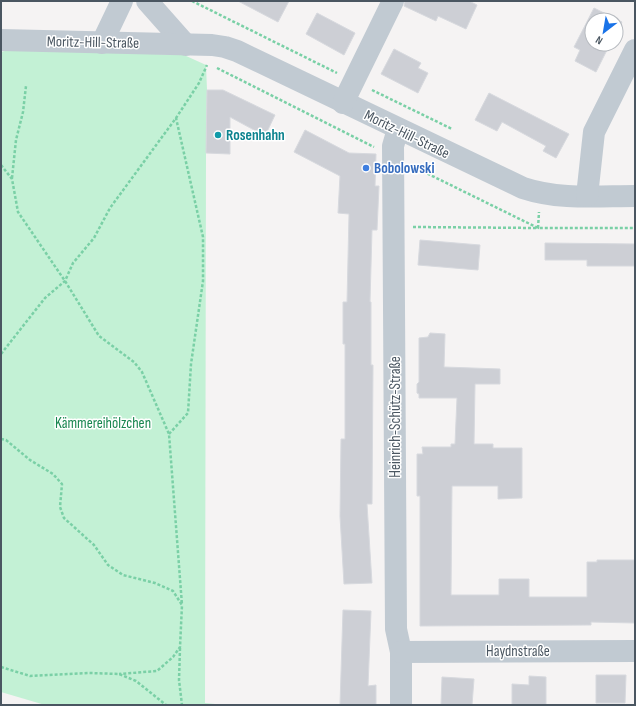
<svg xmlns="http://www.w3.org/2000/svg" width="636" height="706" font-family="'Sofia Sans Condensed',sans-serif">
<rect width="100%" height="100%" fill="#f5f3f3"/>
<polygon fill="#c3f1d5" points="12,49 184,55 206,65 207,90 206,153 205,703 215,704 215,705 45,705 1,692 1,52"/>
<g fill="#cdcfd5" stroke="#d7d9de">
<polygon points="238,1 289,1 278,22"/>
<polygon points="405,1 469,1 477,5 466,29 438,16 436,21 404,6"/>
<polygon points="594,8 622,22 616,32 616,20 592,20 592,44 610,44 596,72 575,61 580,50 574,47"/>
<polygon points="317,13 355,33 344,55 306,34"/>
<polygon points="394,49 421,63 418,68 428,73 418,93 381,74"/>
<polygon points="207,90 223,90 275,115 265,136 230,117 230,154 206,153"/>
<polygon points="489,93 569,134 556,158 543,151 546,146 502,122 497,131 475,120"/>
<polygon points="305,130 349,153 376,154 375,186 379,186 377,230 372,230 370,302 371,302 371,365 373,365 372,504 367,504 372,583 344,584 340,516 341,439 345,439 345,344 343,344 343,302 347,302 349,214 338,213 340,176 294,152"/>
<polygon points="420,240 480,245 478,270 418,265"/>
<polygon points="545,243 635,244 635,266 587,266 587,260 545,260"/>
<polygon points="430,333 445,334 444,367 500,369 500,384 475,384 474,444 493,444 493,448 522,448 522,498 498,499 498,486 452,486 451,595 499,595 499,579 529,579 529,597 587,597 587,562 597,562 597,560 635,560 635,623 591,622 591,625 420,626 420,496 417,496 417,454 423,454 422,447 451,447 451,444 455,444 457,398 419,398 419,394 417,393 417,384 419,382 419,338 428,337"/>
<polygon points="343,610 371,611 368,686 376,685 376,705 340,705"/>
<polygon points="596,675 626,675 625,703 596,703"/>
<polygon points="529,676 546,677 546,705 512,705 512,684 529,685"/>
<polygon points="442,677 474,679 472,705 441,705"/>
</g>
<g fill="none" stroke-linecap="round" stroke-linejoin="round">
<g stroke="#7ad0a6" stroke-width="2.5" stroke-dasharray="3 2" stroke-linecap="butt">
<polyline points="192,1 337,73"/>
<polyline points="217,68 374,147"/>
<polyline points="372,90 452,129"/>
<polyline points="1,165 12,179 18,212 65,281 99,336 134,362 142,372 169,434 182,605"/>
<polyline points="414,167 538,228 635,228"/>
<polyline points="12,178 16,140 23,112 26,86"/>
<polyline points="413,227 538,228 539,212"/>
<polyline points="1,354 45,298 65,281 73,263 94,238 110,208 176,118 199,83 207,65"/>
<polyline points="169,434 188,413 191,364 203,281 203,237 176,118"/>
<polyline points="1,439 6,440 30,460 53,474 62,484 60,507 64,518 94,545 108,565 123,575 155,583 173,591 182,605 180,647 173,657 157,671 119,674"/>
<polyline points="180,648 179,680 182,705"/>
<polyline points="1,667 30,676 89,673 119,674 136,681 166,705"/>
</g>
<g stroke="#c1cad2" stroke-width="22">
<polyline points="147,1 186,45"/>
<path d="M 1,40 L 212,45 L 225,47 L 237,51 L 523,188 C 559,200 598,196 635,196"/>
<polyline points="102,43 122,1"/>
<polyline points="343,103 393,1"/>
<polyline points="398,129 393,146 396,629 401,652 401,705"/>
<polyline points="587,196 594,132 635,50"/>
<polyline points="401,652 635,651"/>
</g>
</g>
<circle fill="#0f9aa8" stroke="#fff" stroke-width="1.5" cx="218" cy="135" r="4"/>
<circle fill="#3f7fe0" stroke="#fff" stroke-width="1.5" cx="366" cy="168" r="4"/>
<g text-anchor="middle" stroke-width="3" stroke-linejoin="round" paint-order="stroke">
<g font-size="15" fill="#4a5661" stroke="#fff">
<text transform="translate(93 42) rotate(1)" y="5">Moritz-Hill-Straße</text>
<text transform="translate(407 134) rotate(26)" y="5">Moritz-Hill-Straße</text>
<text transform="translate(395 417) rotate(-90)" y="5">Heinrich-Schütz-Straße</text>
<text x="518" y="656">Haydnstraße</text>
</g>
<g font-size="15" font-weight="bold" fill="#0d838f" stroke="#fff" text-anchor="start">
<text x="226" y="140">Rosenhahn</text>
</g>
<g font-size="15" font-weight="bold" fill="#366cbe" stroke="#fff" text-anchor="start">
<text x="374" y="173">Bobolowski</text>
</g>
<g font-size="15" fill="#17864f" stroke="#fff">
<text x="103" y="428">Kämmereihölzchen</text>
</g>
</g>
<rect width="636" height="706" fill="none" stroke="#4a5661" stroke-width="4"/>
<g transform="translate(604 32) rotate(211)"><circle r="19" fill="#ffffff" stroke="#b7bbc0"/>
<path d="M0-3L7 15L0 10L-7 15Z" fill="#1a73e8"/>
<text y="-6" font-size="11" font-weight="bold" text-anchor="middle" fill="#4a5661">N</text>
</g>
</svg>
